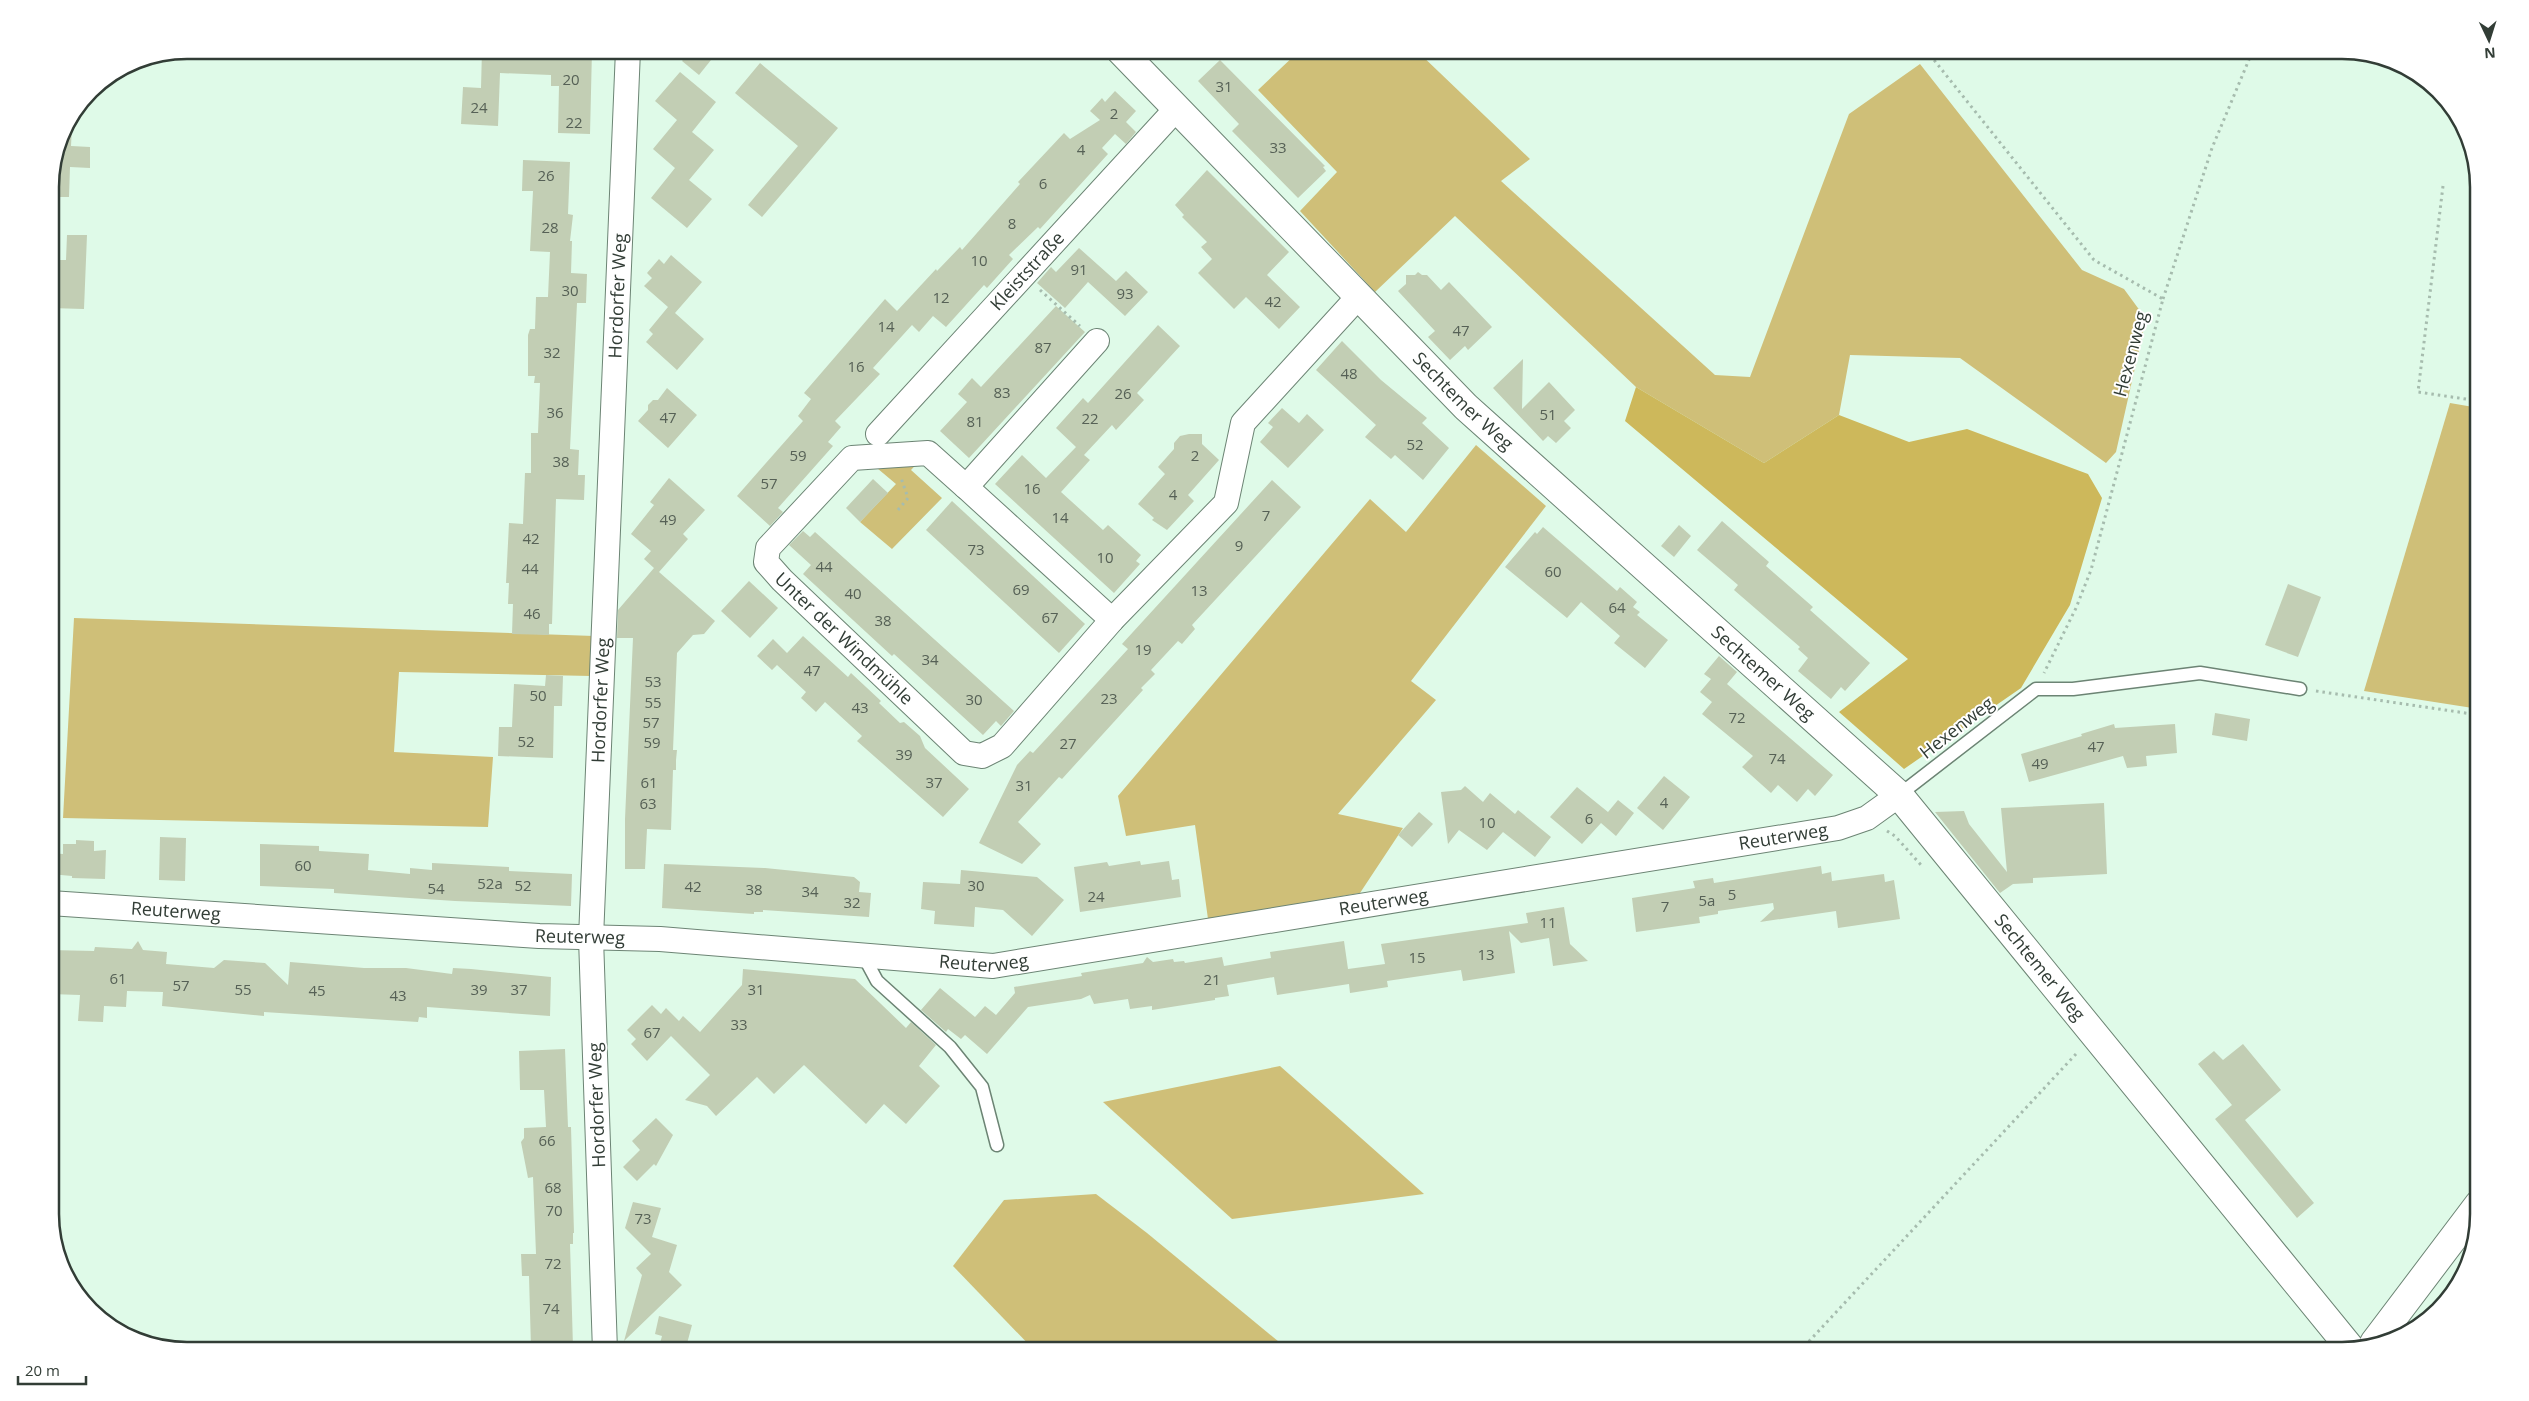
<svg xmlns="http://www.w3.org/2000/svg" width="2529" height="1401" font-family="'Open Sans',sans-serif">
<rect width="100%" height="100%" fill="#dffae8"/>
<g fill="#cfbf78">
<polygon points="1295,50 1416,50 1530,159 1501,181 1715,375 1750,377 1849,114 1920,64 2082,270 2124,289 2146,319 2116,452 2106,463 1960,358 1850,355 1839,415 1764,463 1636,387 1455,216 1375,292 1300,211 1337,172 1258,90 1297,53"/>
<polygon points="2450,403 2479,408 2479,709 2364,691"/>
<polygon points="1476,445 1546,506 1411,681 1436,700 1338,814 1403,828 1360,893 1208,919 1195,825 1126,836 1118,796 1370,499 1406,532"/>
<polygon points="921,459 911,470 942,498 892,549 860,522 896,484 871,463"/>
<polygon points="74,618 594,636 591,676 399,672 394,752 493,757 488,827 63,818"/>
<polygon points="1280,1066 1424,1194 1232,1219 1103,1102"/>
<polygon points="1096,1194 1147,1233 1290,1351 1035,1351 953,1266 1004,1200"/>
</g>
<polygon fill="#cdb85b" points="1636,387 1764,463 1839,415 1909,442 1967,429 2088,474 2102,498 2070,605 2021,688 1904,769 1839,712 1908,659 1625,421"/>
<g fill="#c2ceb4">
<polygon points="482,50 592,50 590,134 558,133 559,86 551,86 551,75 500,73 498,126 461,124 463,87 481,88"/>
<polygon points="691,50 719,50 699,75 682,61"/>
<polygon points="1220,60 1325,166 1323,167 1326,171 1298,198 1232,131 1239,124 1198,81"/>
<polygon points="760,63 838,128 762,217 748,205 798,146 735,93"/>
<polygon points="680,72 716,102 692,132 714,150 689,180 712,199 687,228 651,198 675,168 653,149 677,120 655,101"/>
<polygon points="1115,91 1136,111 1126,122 1136,132 1126,144 1115,134 1102,148 1108,154 1040,229 1038,227 1009,255 1013,259 987,288 984,285 946,327 933,316 919,332 912,325 873,368 880,374 835,421 841,427 828,442 833,446 778,508 783,512 770,526 737,496 803,421 798,416 811,399 804,393 810,386 885,299 897,311 936,269 937,271 960,247 962,250 1020,184 1018,182 1064,133 1070,139 1100,120 1090,111 1102,98 1105,102"/>
<polygon points="65,125 72,126 71,146 90,147 90,168 70,167 69,197 50,197 50,178"/>
<polygon points="523,160 570,162 568,214 573,215 570,241 572,241 571,273 587,274 586,303 577,303 570,449 579,450 578,475 585,475 584,500 556,499 552,624 549,624 549,635 512,634 513,604 508,604 509,583 506,583 509,523 523,524 525,473 531,473 531,433 538,433 540,383 534,383 535,376 528,376 528,335 530,329 535,329 536,297 548,297 550,252 530,251 533,191 522,191"/>
<polygon points="1207,170 1289,252 1267,275 1300,307 1279,329 1246,297 1234,309 1198,273 1212,259 1201,247 1207,242 1182,217 1184,215 1175,205"/>
<polygon points="67,235 87,235 84,309 50,308 50,260 66,260"/>
<polygon points="1079,248 1116,281 1126,271 1148,292 1125,316 1088,282 1065,308 1037,283 1051,267 1056,272"/>
<polygon points="671,255 702,282 675,313 704,339 677,370 646,342 653,334 649,330 668,307 644,286 652,278 647,273 659,259 664,264"/>
<polygon points="1418,272 1422,275 1427,275 1441,290 1449,282 1492,327 1468,350 1465,346 1450,360 1428,337 1435,331 1398,291 1406,284 1406,275 1415,275"/>
<polygon points="1056,306 1085,332 969,458 940,431 967,402 958,394 972,378 981,387"/>
<polygon points="1158,325 1180,346 1137,393 1144,400 1116,430 1112,425 1084,455 1090,460 1061,492 1103,530 1108,525 1141,555 1136,561 1140,564 1114,593 995,484 1022,455 1046,478 1076,447 1056,428 1083,398 1088,403"/>
<polygon points="1342,341 1381,380 1427,418 1422,423 1449,448 1423,480 1395,455 1391,459 1365,437 1376,425 1316,370"/>
<polygon points="1523,359 1522,409 1549,382 1575,410 1564,421 1571,428 1556,443 1548,436 1543,441 1493,388"/>
<polygon points="667,388 697,415 668,448 638,421 648,410 648,405 653,400 658,400"/>
<polygon points="1282,408 1299,423 1307,414 1324,430 1288,468 1260,442 1273,427 1268,423"/>
<polygon points="1189,434 1202,434 1202,444 1219,460 1188,495 1194,501 1167,530 1152,520 1154,518 1138,504 1165,474 1158,467 1174,449 1174,443 1180,436"/>
<polygon points="669,478 705,510 683,534 688,539 659,572 715,621 704,634 693,635 677,653 673,750 677,750 676,760 676,770 673,770 671,830 647,829 645,869 625,869 625,819 633,638 617,638 618,610 654,568 644,559 651,551 631,534 654,505 650,502"/>
<polygon points="873,479 888,493 860,522 846,508"/>
<polygon points="1272,480 1301,507 1192,625 1195,629 1182,644 1178,641 1151,670 1155,674 1141,688 1143,690 1062,779 1059,777 1018,822 1041,844 1022,864 979,843 1017,765 1030,751 1033,753 1128,649 1122,644"/>
<polygon points="952,501 1085,624 1059,653 926,530"/>
<polygon points="1722,521 1769,562 1766,566 1813,607 1810,610 1870,663 1845,691 1841,687 1831,699 1798,671 1808,658 1798,649 1800,647 1734,590 1738,585 1697,550"/>
<polygon points="1679,525 1691,536 1674,557 1661,546"/>
<polygon points="1543,527 1617,591 1620,587 1637,602 1633,607 1640,612 1637,615 1668,640 1645,668 1614,643 1620,636 1581,602 1567,618 1505,567 1535,532 1537,534"/>
<polygon points="803,531 810,537 815,532 1014,711 1001,726 996,721 983,735 894,654 892,656 803,574 811,565 789,545"/>
<polygon points="749,581 778,608 750,638 721,611"/>
<polygon points="2288,584 2321,597 2298,657 2265,645"/>
<polygon points="803,636 848,677 851,673 881,701 879,703 900,723 904,722 920,736 925,748 969,789 943,817 857,741 862,736 825,702 816,712 801,698 806,692 777,665 772,670 757,656 773,639 787,653"/>
<polygon points="1719,656 1737,672 1727,684 1833,775 1815,796 1808,789 1797,802 1778,785 1771,793 1742,767 1753,756 1702,714 1712,702 1700,692 1711,679 1704,674"/>
<polygon points="546,675 563,676 562,706 554,706 553,758 498,756 499,727 512,727 514,684 545,686"/>
<polygon points="2215,713 2250,719 2247,741 2212,735"/>
<polygon points="2114,724 2115,728 2175,724 2177,753 2146,756 2147,766 2127,768 2123,756 2029,782 2021,754 2082,736 2081,734"/>
<polygon points="1664,776 1690,797 1663,830 1637,808"/>
<polygon points="1465,786 1483,802 1490,793 1515,814 1518,810 1551,837 1535,857 1503,832 1487,850 1459,830 1448,844 1441,792 1461,790"/>
<polygon points="1577,787 1608,812 1618,800 1634,813 1616,836 1601,823 1582,844 1550,817"/>
<polygon points="2104,803 2107,874 2033,878 2033,883 2013,884 2000,893 1935,812 1964,811 1969,824 2007,872 2001,808"/>
<polygon points="1419,812 1433,824 1412,847 1398,835"/>
<polygon points="160,837 186,838 185,881 159,880"/>
<polygon points="76,840 94,841 94,851 106,850 105,879 72,878 72,876 50,874 50,853 63,854 63,844 76,844"/>
<polygon points="260,844 319,846 319,851 369,854 368,870 410,874 410,868 432,870 432,863 509,867 509,871 572,874 571,906 455,901 334,893 334,889 260,886"/>
<polygon points="1140,861 1141,865 1169,861 1172,880 1179,879 1181,897 1080,912 1074,867 1107,862 1109,866"/>
<polygon points="664,864 765,868 854,877 860,882 859,892 871,893 869,917 763,910 763,912 754,912 754,914 662,908"/>
<polygon points="1821,866 1822,874 1831,872 1832,881 1884,874 1885,882 1894,880 1900,919 1838,928 1836,911 1760,922 1774,909 1773,903 1718,911 1718,914 1699,917 1700,923 1636,932 1632,898 1695,888 1693,881 1713,878 1714,883"/>
<polygon points="961,870 1037,877 1064,900 1032,936 1003,910 975,907 974,927 934,924 935,911 921,909 923,882 960,884"/>
<polygon points="1564,907 1570,944 1588,961 1553,966 1549,938 1521,943 1509,931 1515,973 1463,981 1461,970 1387,981 1388,987 1350,993 1349,984 1277,995 1274,977 1227,985 1229,996 1215,998 1215,1000 1152,1010 1152,1006 1130,1009 1128,999 1094,1004 1090,995 1081,999 1028,1007 987,1054 965,1035 961,1039 948,1029 946,1032 921,1010 940,988 975,1017 985,1006 996,1015 1015,993 1014,987 1082,976 1081,973 1143,963 1147,957 1153,962 1173,959 1174,962 1184,961 1185,963 1222,957 1224,966 1271,958 1270,952 1344,941 1348,969 1385,964 1381,944 1528,923 1526,913"/>
<polygon points="138,941 143,950 167,952 166,964 214,968 224,960 265,963 288,985 290,962 364,968 406,968 452,974 453,968 471,969 551,977 550,1016 427,1007 427,1018 419,1017 418,1022 264,1012 264,1016 162,1006 163,992 127,991 126,1007 104,1006 103,1022 78,1021 80,995 50,994 50,950 94,951 95,947 132,949"/>
<polygon points="743,969 855,979 906,1028 911,1022 936,1045 919,1066 940,1086 906,1124 884,1104 866,1124 804,1065 774,1094 757,1077 716,1116 707,1106 685,1100 710,1075 671,1036 647,1061 631,1044 636,1039 627,1030 652,1005 661,1014 666,1008 679,1021 683,1016 700,1032 742,985"/>
<polygon points="2243,1044 2281,1090 2245,1120 2314,1203 2297,1218 2215,1119 2232,1105 2198,1064 2214,1051 2223,1060"/>
<polygon points="565,1049 568,1127 571,1127 574,1233 573,1233 573,1244 570,1244 573,1347 568,1347 569,1351 538,1351 538,1348 531,1348 529,1276 522,1276 521,1254 536,1254 533,1177 528,1178 521,1142 524,1138 524,1128 546,1127 544,1090 520,1090 519,1051"/>
<polygon points="656,1118 673,1135 656,1166 654,1164 637,1181 623,1167 640,1150 632,1141"/>
<polygon points="633,1202 661,1208 652,1237 677,1245 669,1272 682,1285 624,1341 642,1275 636,1268 651,1254 625,1228"/>
<polygon points="659,1316 692,1325 685,1351 658,1351 662,1336 655,1334"/>
</g>
<g fill="none" stroke-linecap="round" stroke-linejoin="round">
<g stroke="#6c8474" stroke-width="15">
<g id="service">
<polyline points="1899,795 2036,689 2073,689 2200,673 2300,689"/>
<polyline points="863,955 877,981 950,1047 982,1087 997,1145"/>
</g>
</g>
<g stroke="#6c8474" stroke-width="26">
<g id="minor">
<path id="s1" d="M 1097,341 L 966,487 L 928,453 L 852,458 L 768,548 L 766,562 L 782,580 L 964,753 L 982,756 L 1002,746 L 1112,620 L 1226,503 L 1243,423 L 1359,296"/>
<path id="s2" d="M 878,434 L 1177,108"/>
<polyline points="966,487 1112,620"/>
<path id="s3" d="M 50,903 L 539,936 L 660,939 L 993,966 L 1838,828 L 1867,818 L 1899,795"/>
<path id="s4" d="M 605,1351 L 591,938 L 628,50"/>
</g>
</g>
<g stroke="#6c8474" stroke-width="30">
<g id="tertiary">
<path id="s5" d="M 1120,50 L 1466,407 L 1899,795 L 2351,1349"/>
</g>
</g>
<g stroke="#6c8474" stroke-width="30">
<polyline id="primary" points="2374,1343 2479,1204"/>
</g>
<g stroke="#a6bcae" stroke-width="3" stroke-dasharray="2.5 4" stroke-linecap="butt">
<polyline points="1926,50 2094,260 2163,299 2091,570 2076,608 2044,673"/>
<polyline points="2443,186 2418,392 2479,401"/>
<polyline points="1040,290 1080,326"/>
<polyline points="2163,299 2212,148 2253,50"/>
<polyline points="898,510 908,498 901,478"/>
<polyline points="2316,691 2479,715"/>
<polyline points="1887,831 1895,836 1921,865"/>
<polyline points="1800,1351 2076,1054"/>
</g>
<use href="#service" stroke="#fff" stroke-width="12"/>
<use href="#minor" stroke="#fff" stroke-width="24"/>
<use href="#tertiary" stroke="#fff" stroke-width="28"/>
<use href="#primary" stroke="#fff" stroke-width="28"/>
</g>
<g text-anchor="middle" stroke-width="4" stroke-linejoin="round" paint-order="stroke">
<g font-size="15" fill="#566156">
<text x="571" y="85">20</text>
<text x="1224" y="92">31</text>
<text x="479" y="113">24</text>
<text x="1114" y="119">2</text>
<text x="574" y="128">22</text>
<text x="1278" y="153">33</text>
<text x="1081" y="155">4</text>
<text x="546" y="181">26</text>
<text x="1043" y="189">6</text>
<text x="1012" y="229">8</text>
<text x="550" y="233">28</text>
<text x="979" y="266">10</text>
<text x="1079" y="275">91</text>
<text x="570" y="296">30</text>
<text x="1125" y="299">93</text>
<text x="941" y="303">12</text>
<text x="1273" y="307">42</text>
<text x="886" y="332">14</text>
<text x="1461" y="336">47</text>
<text x="1043" y="353">87</text>
<text x="552" y="358">32</text>
<text x="856" y="372">16</text>
<text x="1349" y="379">48</text>
<text x="1002" y="398">83</text>
<text x="1123" y="399">26</text>
<text x="555" y="418">36</text>
<text x="1548" y="420">51</text>
<text x="668" y="423">47</text>
<text x="1090" y="424">22</text>
<text x="975" y="427">81</text>
<text x="1415" y="450">52</text>
<text x="798" y="461">59</text>
<text x="1195" y="461">2</text>
<text x="561" y="467">38</text>
<text x="769" y="489">57</text>
<text x="1032" y="494">16</text>
<text x="1173" y="500">4</text>
<text x="1266" y="521">7</text>
<text x="1060" y="523">14</text>
<text x="668" y="525">49</text>
<text x="531" y="544">42</text>
<text x="1239" y="551">9</text>
<text x="976" y="555">73</text>
<text x="1105" y="563">10</text>
<text x="824" y="572">44</text>
<text x="530" y="574">44</text>
<text x="1553" y="577">60</text>
<text x="1021" y="595">69</text>
<text x="1199" y="596">13</text>
<text x="853" y="599">40</text>
<text x="1617" y="613">64</text>
<text x="532" y="619">46</text>
<text x="1050" y="623">67</text>
<text x="883" y="626">38</text>
<text x="1143" y="655">19</text>
<text x="930" y="665">34</text>
<text x="812" y="676">47</text>
<text x="653" y="687">53</text>
<text x="538" y="701">50</text>
<text x="1109" y="704">23</text>
<text x="974" y="705">30</text>
<text x="653" y="708">55</text>
<text x="860" y="713">43</text>
<text x="1737" y="723">72</text>
<text x="651" y="728">57</text>
<text x="526" y="747">52</text>
<text x="652" y="748">59</text>
<text x="1068" y="749">27</text>
<text x="2096" y="752">47</text>
<text x="904" y="760">39</text>
<text x="1777" y="764">74</text>
<text x="2040" y="769">49</text>
<text x="649" y="788">61</text>
<text x="934" y="788">37</text>
<text x="1024" y="791">31</text>
<text x="1664" y="808">4</text>
<text x="648" y="809">63</text>
<text x="1589" y="824">6</text>
<text x="1487" y="828">10</text>
<text x="303" y="871">60</text>
<text x="490" y="889">52a</text>
<text x="523" y="891">52</text>
<text x="976" y="891">30</text>
<text x="693" y="892">42</text>
<text x="436" y="894">54</text>
<text x="754" y="895">38</text>
<text x="810" y="897">34</text>
<text x="1732" y="900">5</text>
<text x="1096" y="902">24</text>
<text x="1707" y="906">5a</text>
<text x="852" y="908">32</text>
<text x="1665" y="912">7</text>
<text x="1548" y="928">11</text>
<text x="1486" y="960">13</text>
<text x="1417" y="963">15</text>
<text x="118" y="984">61</text>
<text x="1212" y="985">21</text>
<text x="181" y="991">57</text>
<text x="243" y="995">55</text>
<text x="479" y="995">39</text>
<text x="519" y="995">37</text>
<text x="756" y="995">31</text>
<text x="317" y="996">45</text>
<text x="398" y="1001">43</text>
<text x="739" y="1030">33</text>
<text x="652" y="1038">67</text>
<text x="547" y="1146">66</text>
<text x="553" y="1193">68</text>
<text x="554" y="1216">70</text>
<text x="643" y="1224">73</text>
<text x="553" y="1269">72</text>
<text x="551" y="1314">74</text>
</g>
<g font-size="18" fill="#323d36" stroke="#fff">
<text dy="6" stroke="none"><textPath href="#s2" startOffset="221">Kleiststraße</textPath></text>
<text dy="6" stroke="none"><textPath href="#s4" startOffset="1056">Hordorfer Weg</textPath></text>
<text transform="translate(2131 354) rotate(-75)" y="6">Hexenweg</text>
<text dy="6" stroke="none"><textPath href="#s5" startOffset="491">Sechtemer Weg</textPath></text>
<text dy="6" stroke="none"><textPath href="#s1" startOffset="570">Unter der Windmühle</textPath></text>
<text dy="6" stroke="none"><textPath href="#s5" startOffset="896">Sechtemer Weg</textPath></text>
<text dy="6" stroke="none"><textPath href="#s4" startOffset="651">Hordorfer Weg</textPath></text>
<text transform="translate(1957 728) rotate(-38)" y="6">Hexenweg</text>
<text dy="6" stroke="none"><textPath href="#s3" startOffset="1746">Reuterweg</textPath></text>
<text dy="6" stroke="none"><textPath href="#s3" startOffset="1341">Reuterweg</textPath></text>
<text dy="6" stroke="none"><textPath href="#s3" startOffset="126">Reuterweg</textPath></text>
<text dy="6" stroke="none"><textPath href="#s3" startOffset="531">Reuterweg</textPath></text>
<text dy="6" stroke="none"><textPath href="#s3" startOffset="936">Reuterweg</textPath></text>
<text dy="6" stroke="none"><textPath href="#s5" startOffset="1301">Sechtemer Weg</textPath></text>
<text transform="translate(597 1105) rotate(-92)" y="6">Hordorfer Weg</text>
</g>
</g>
<path d="M0 0H2529V1401H0ZM187 59H2342A128 128 0 0 1 2470 187V1214A128 128 0 0 1 2342 1342H187A128 128 0 0 1 59 1214V187A128 128 0 0 1 187 59Z" fill="#fff" fill-rule="evenodd"/>
<path fill="none" stroke="#323d36" stroke-width="2.5" d="M187 59H2342A128 128 0 0 1 2470 187V1214A128 128 0 0 1 2342 1342H187A128 128 0 0 1 59 1214V187A128 128 0 0 1 187 59Z"/>
<g transform="translate(2489 40) rotate(176)" stroke="#ffffff" stroke-width="4" paint-order="stroke">
<path d="M0-4L9 19L0 12L-9 19Z" fill="#323d36"/>
<text y="-8" font-size="14" font-weight="bold" text-anchor="middle" fill="#323d36">N</text>
</g>
<path d="M18 1376v8h68v-8" fill="none" stroke="#323d36" stroke-width="2.5"/>
<text x="25" y="1376" font-size="15" fill="#323d36" stroke="#ffffff" stroke-width="4" paint-order="stroke">20 m</text>
</svg>
